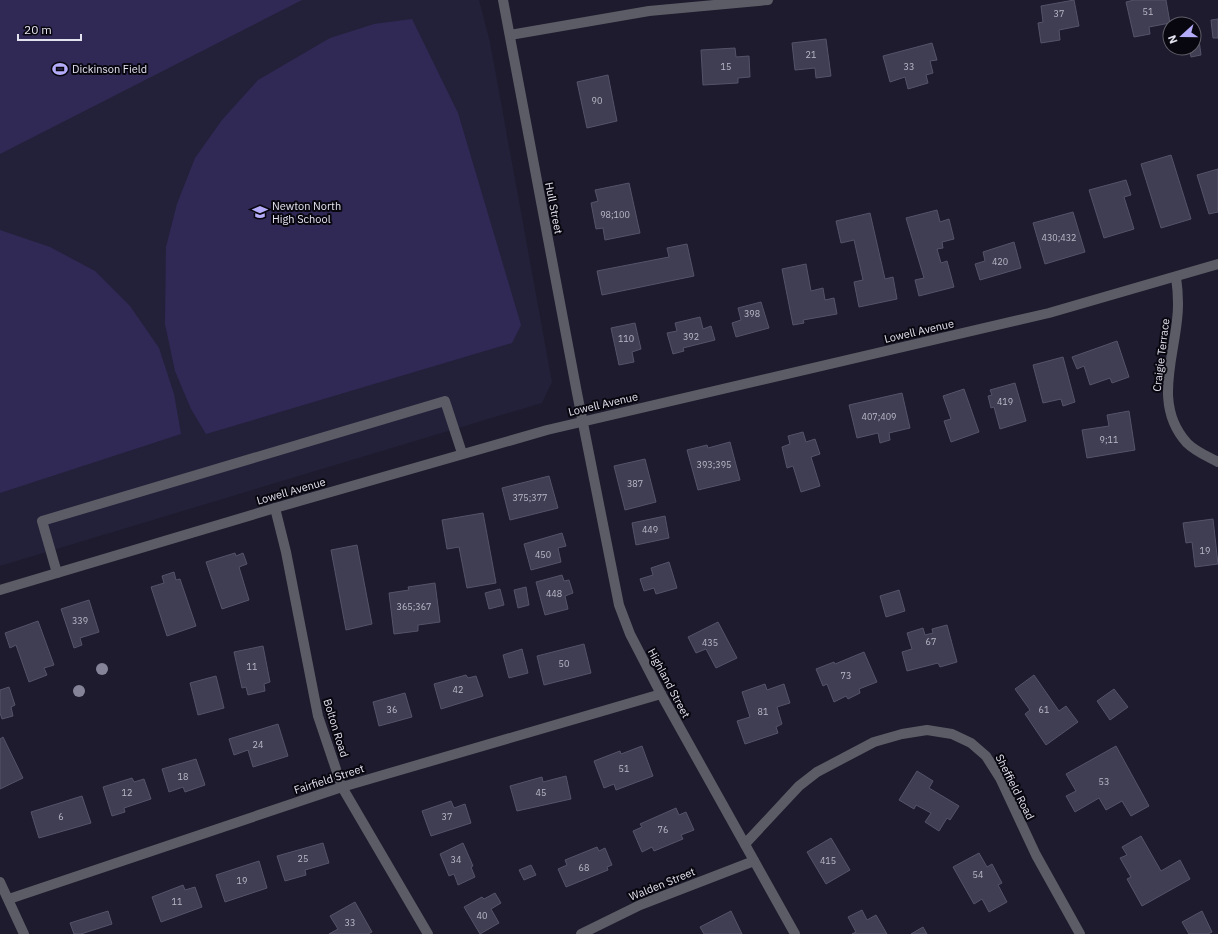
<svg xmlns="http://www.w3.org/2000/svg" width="1218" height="934" font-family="'IBM Plex Sans',sans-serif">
<rect width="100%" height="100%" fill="#1d1b2d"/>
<polygon fill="#232039" points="0,0 479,0 490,42 552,382 542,403 0,566"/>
<g fill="#302955">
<polygon points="0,0 302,0 0,154"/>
<polygon points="412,19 458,113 521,325 512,343 206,434 191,409 175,371 165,324 166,247 177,204 195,158 222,120 258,80 330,38 374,24"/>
<polygon points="0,230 50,247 95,271 130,306 159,348 174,394 181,434 0,493"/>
</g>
<g fill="#403e53" stroke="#555369">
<polygon points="1074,0 1079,26 1059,30 1060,40 1041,43 1038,23 1043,22 1041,6"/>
<polygon points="1134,0 1166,0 1170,23 1149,27 1150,34 1134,37 1126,2"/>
<polygon points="1218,19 1218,38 1213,38 1211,20"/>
<polygon points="826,39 831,76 816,78 815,68 795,70 792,43"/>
<polygon points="1199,40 1201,55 1191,57 1189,48 1194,48 1194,41"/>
<polygon points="932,43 937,60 930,61 933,73 926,75 928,83 908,89 905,77 890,82 883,56"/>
<polygon points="735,48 736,57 749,56 750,77 738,78 738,83 703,85 701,50"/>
<polygon points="608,75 617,121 587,128 577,82"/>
<polygon points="1171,155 1191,219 1161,228 1141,164"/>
<polygon points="1218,169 1218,212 1209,214 1197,175"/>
<polygon points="1126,180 1131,195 1124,197 1134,229 1104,238 1089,190"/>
<polygon points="629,183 640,233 605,240 603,228 596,229 591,203 598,201 595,190"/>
<polygon points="937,210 940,222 949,219 954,239 942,242 943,248 937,249 941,263 947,261 954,287 919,296 915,280 924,278 906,218"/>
<polygon points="1073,212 1085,252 1045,264 1033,223"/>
<polygon points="870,213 885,279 893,277 897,299 859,307 854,282 863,280 854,240 841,243 836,221"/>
<polygon points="1014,242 1021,268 980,280 975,264 985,261 983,252"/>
<polygon points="687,244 694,276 602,295 597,271 669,257 667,248"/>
<polygon points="806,264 811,291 823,288 825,300 834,298 837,314 803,320 804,323 793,325 782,269"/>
<polygon points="761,302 769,328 736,337 732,323 741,320 738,308"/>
<polygon points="700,317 703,329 711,326 715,340 683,348 684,351 673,354 667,333 677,331 675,323"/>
<polygon points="635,323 641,349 632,352 634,362 619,365 611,328"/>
<polygon points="1117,341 1129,377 1112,383 1110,378 1090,385 1084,366 1077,369 1072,357"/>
<polygon points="1063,357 1075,402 1063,406 1061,399 1043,403 1033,365"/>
<polygon points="1015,383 1026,421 1000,429 994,407 991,408 988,396 992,395 990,390"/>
<polygon points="964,389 979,432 951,442 944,421 951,419 943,396"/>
<polygon points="902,393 910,428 889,433 890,440 880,443 878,433 857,438 849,405"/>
<polygon points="1129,411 1135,450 1087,458 1082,430 1109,426 1107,415"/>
<polygon points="803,432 806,442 815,439 820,454 811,457 820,486 801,492 793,466 787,468 782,447 790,444 788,436"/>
<polygon points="730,442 740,480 698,490 687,450 707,445 708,448"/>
<polygon points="645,459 656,502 625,510 614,466"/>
<polygon points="549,476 558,508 510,520 502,488"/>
<polygon points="483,513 496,583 467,588 459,547 447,549 442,520"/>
<polygon points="665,516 669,538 636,545 632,523"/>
<polygon points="1213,519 1218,564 1195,567 1192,542 1186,543 1183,523"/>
<polygon points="562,533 566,546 558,548 561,562 531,570 524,544"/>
<polygon points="357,545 372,624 346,630 331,550"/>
<polygon points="235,553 236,556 243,553 247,564 239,567 249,600 222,609 206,562"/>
<polygon points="669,562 677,588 656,594 654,588 644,591 640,579 653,575 651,568"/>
<polygon points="174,572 176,580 180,579 196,626 167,636 151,587 164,583 162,576"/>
<polygon points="562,575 564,581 569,580 573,593 565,596 568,609 545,615 536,582"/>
<polygon points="435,583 440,622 418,625 418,631 394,634 389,593 409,590 408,587"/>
<polygon points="526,587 529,605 518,608 514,590"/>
<polygon points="500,589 504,605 489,609 485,593"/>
<polygon points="899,590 905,611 886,617 880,596"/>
<polygon points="89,600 99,632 80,638 82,645 74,648 61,609"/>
<polygon points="38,621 54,665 44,668 47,675 29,682 16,645 10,648 5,633"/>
<polygon points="718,622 737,658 716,668 706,649 696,653 688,637"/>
<polygon points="947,625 957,662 940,667 938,663 907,671 902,652 912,649 907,633 923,628 925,635 933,633 932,629"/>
<polygon points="584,644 591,673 544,685 537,656"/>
<polygon points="263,646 270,682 264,684 265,691 248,695 246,687 242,688 234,652"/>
<polygon points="522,649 528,673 509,678 503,655"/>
<polygon points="864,652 877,682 859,689 860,693 848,699 846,696 834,702 827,684 823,686 816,669 834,662 835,664"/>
<polygon points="466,675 468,678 476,676 483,696 441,709 434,684"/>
<polygon points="1034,675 1059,711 1066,706 1078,722 1046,745 1025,714 1030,710 1015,689"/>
<polygon points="216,676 224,708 198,715 190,683"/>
<polygon points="765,684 767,690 784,684 790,703 777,707 782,724 776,727 778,733 745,744 737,721 750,717 742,692"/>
<polygon points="9,687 15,705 11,707 13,716 2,719 0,713 0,690"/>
<polygon points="1114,689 1128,707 1110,720 1097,701"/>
<polygon points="405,693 412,717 379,726 373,702"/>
<polygon points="278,724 288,756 253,767 248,750 234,755 229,739"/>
<polygon points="3,737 23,778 0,789 0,739"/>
<polygon points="642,746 653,776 616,790 614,784 604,788 594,761 620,751 621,754"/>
<polygon points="1116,746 1149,806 1131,816 1122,801 1106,810 1099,798 1075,812 1066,796 1076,791 1066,774"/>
<polygon points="196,759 205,785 185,792 183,787 169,792 162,769"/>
<polygon points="917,771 933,781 929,788 959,806 950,820 947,818 939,831 925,822 931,813 916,805 914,809 899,800"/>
<polygon points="566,776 571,799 517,811 510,786 542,777 543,782"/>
<polygon points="132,778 134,782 144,779 151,799 124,808 125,812 112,816 103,787"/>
<polygon points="82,796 91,823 39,838 31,812"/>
<polygon points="451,801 454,808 465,804 471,823 431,836 422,811"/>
<polygon points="676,808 679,815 686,812 694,830 681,835 683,839 654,851 652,847 642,852 633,831 642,827 640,824"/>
<polygon points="1141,836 1161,871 1180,860 1190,879 1142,906 1127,879 1131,877 1120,858 1127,855 1122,847"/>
<polygon points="831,838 850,870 826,884 807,852"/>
<polygon points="323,843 329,863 305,870 306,875 285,881 277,856"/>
<polygon points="463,843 473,866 471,867 475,877 458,885 454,874 449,876 440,854"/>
<polygon points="597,847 599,851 605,848 612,865 607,867 608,870 566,887 558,869 567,865 565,860"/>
<polygon points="979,853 987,867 992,864 1002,883 998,885 1007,902 989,912 982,899 974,904 953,867"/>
<polygon points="259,861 267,888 225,902 216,875"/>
<polygon points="531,865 536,875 524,880 519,870"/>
<polygon points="183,885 185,890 195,887 202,907 161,922 152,897"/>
<polygon points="495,893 501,903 491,909 499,923 480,934 464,907 482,897 484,899"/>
<polygon points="355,902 372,932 368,934 329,934 338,929 330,916"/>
<polygon points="862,910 867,920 876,915 887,934 852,934 856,932 848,917"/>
<polygon points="108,911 112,924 81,934 74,934 70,923"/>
<polygon points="731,911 742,934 704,934 700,927"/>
<polygon points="1202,911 1212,932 1208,934 1189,934 1182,922"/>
<polygon points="923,927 927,934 911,934"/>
</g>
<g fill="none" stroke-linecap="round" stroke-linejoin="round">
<g stroke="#5c5c66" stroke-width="10">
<polyline points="503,0 577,393 619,605 630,634 661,694 795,934"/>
<polyline points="510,35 649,11 768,0"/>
<path d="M 1176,277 C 1178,291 1179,305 1177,320 C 1173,361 1154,407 1187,443 C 1196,452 1207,456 1218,462"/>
<polyline points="275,508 286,552 318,716 342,787 428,934"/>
<polyline points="57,573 42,521 445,401 462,453"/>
<polyline points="0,590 275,508 547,430 1049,313 1218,264"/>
<polyline points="745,844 799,786 817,772 874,742 902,734 927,730 952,734 971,743 986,756 1000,778 1036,855 1080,934"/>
<polyline points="0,882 24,934"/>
<polyline points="9,899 342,787 661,694"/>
<polyline points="581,934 640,905 754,861"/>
</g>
</g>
<g fill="#858397">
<circle cx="102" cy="669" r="6"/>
<circle cx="79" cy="691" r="6"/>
</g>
<defs>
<g id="stadium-bare" transform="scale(1.2)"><path d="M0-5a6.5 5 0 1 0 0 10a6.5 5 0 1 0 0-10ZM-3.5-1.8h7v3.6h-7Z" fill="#b4acf9" stroke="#08070f" stroke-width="2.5" paint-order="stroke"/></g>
<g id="school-bare" transform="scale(1.2)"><path d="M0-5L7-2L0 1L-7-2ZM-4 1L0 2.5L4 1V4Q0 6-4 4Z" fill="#b4acf9" stroke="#08070f" stroke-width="2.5" paint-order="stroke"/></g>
</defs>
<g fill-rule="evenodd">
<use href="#stadium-bare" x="60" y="69"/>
<use href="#school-bare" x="260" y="212"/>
</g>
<g text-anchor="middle" stroke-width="4" stroke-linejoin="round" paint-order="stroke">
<g font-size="9" fill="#bab9c8">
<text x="1148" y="15">51</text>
<text x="1059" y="17">37</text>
<text x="811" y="58">21</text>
<text x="726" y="70">15</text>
<text x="909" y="70">33</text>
<text x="597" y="104">90</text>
<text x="615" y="218">98;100</text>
<text x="1059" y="241">430;432</text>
<text x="1000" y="265">420</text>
<text x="752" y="317">398</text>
<text x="691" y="340">392</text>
<text x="626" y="342">110</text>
<text x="1005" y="405">419</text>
<text x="879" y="420">407;409</text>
<text x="1109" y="443">9;11</text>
<text x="714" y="468">393;395</text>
<text x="635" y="487">387</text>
<text x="530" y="501">375;377</text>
<text x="650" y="533">449</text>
<text x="1205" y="554">19</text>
<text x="543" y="558">450</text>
<text x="554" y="597">448</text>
<text x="414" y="610">365;367</text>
<text x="80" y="624">339</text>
<text x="931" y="645">67</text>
<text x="710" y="646">435</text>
<text x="564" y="667">50</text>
<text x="252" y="670">11</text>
<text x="846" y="679">73</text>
<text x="458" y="693">42</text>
<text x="392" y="713">36</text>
<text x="1044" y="713">61</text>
<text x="763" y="715">81</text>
<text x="258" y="748">24</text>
<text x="624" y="772">51</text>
<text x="183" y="780">18</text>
<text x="1104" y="785">53</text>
<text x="127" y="796">12</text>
<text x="541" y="796">45</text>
<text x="61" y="820">6</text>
<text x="447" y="820">37</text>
<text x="663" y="833">76</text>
<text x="303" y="862">25</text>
<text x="456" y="863">34</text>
<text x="828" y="864">415</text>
<text x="584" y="871">68</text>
<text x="978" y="878">54</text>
<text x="242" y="884">19</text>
<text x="177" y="905">11</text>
<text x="482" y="919">40</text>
<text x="350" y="926">33</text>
</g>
<g font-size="11" fill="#e3e2ef" stroke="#08070f" text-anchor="start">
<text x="72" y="73">Dickinson Field</text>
<text x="272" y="210">Newton North<tspan x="272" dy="13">High School</tspan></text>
</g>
<g font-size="11" fill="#e3e2ef" stroke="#08070f">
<text transform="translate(554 208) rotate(79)" y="4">Hull Street</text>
<text transform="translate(919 331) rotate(-13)" y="4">Lowell Avenue</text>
<text transform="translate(1161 355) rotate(-83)" y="4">Craigie Terrace</text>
<text transform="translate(603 404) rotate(-13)" y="4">Lowell Avenue</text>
<text transform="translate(291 491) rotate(-16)" y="4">Lowell Avenue</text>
<text transform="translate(669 683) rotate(62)" y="4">Highland Street</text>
<text transform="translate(336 728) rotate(73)" y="4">Bolton Road</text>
<text transform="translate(329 779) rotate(-18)" y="4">Fairfield Street</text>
<text transform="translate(1015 787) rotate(63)" y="4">Sheffield Road</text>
<text transform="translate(662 884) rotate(-22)" y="4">Walden Street</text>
</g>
</g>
<g transform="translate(1182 36) rotate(249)"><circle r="19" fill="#08070f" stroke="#605f69"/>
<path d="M0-3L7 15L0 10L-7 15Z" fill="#b4acf9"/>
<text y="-6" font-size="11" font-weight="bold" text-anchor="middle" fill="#e3e2ef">N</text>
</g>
<path d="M18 34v6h63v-6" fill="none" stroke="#e3e2ef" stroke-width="2"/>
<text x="24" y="34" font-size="12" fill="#e3e2ef" stroke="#08070f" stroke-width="3" paint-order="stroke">20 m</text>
</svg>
